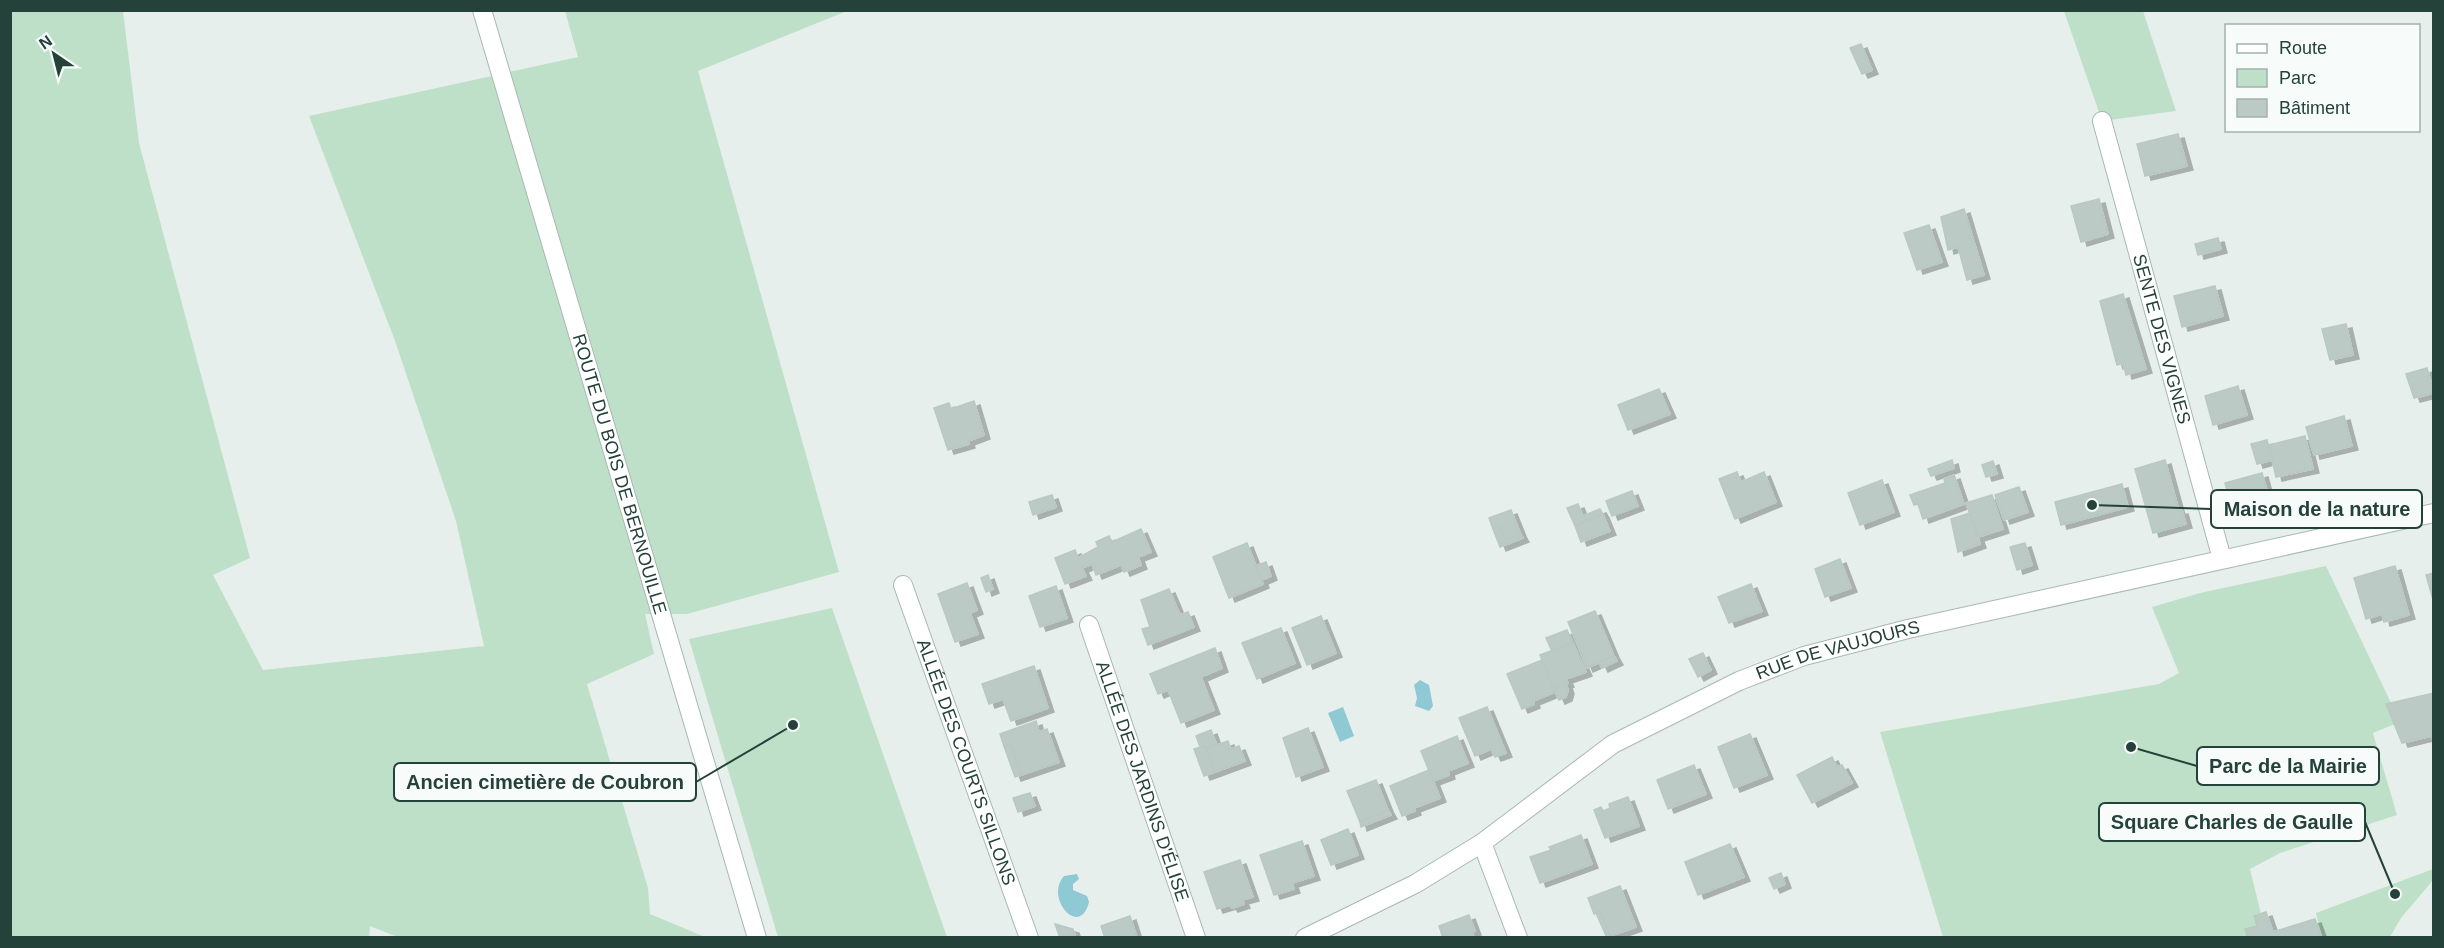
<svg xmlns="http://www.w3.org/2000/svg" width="2444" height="948" font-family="Arial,sans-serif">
<defs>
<filter id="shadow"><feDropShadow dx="6" dy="4" stdDeviation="0" flood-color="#0004"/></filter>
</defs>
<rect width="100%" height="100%" fill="#e6efeb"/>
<g fill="#bfe0c8">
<polygon points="10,11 123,11 139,143 250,558 213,575 263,670 484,646 456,521 395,341 309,116 578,57 565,11 847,11 698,71 839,572 687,614 645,614 654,654 587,684 648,888 650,914 705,937 400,938 370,926 369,938 11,937"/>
<polygon points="2064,11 2143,11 2176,111 2102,121"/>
<polygon points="2326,566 2391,703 2395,724 2373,733 2397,815 2280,853 2250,869 2261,914 2254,916 2257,926 2245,929 2248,937 1943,937 1880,732 2159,684 2179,673 2152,607 2200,593"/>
<polygon points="832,608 947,937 778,937 689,639"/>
<polygon points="2433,869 2433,880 2401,918 2390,937 2322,937 2316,913"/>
</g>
<g fill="#8ec9d4">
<polygon points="1420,680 1429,685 1433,706 1429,711 1415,706 1417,698 1414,685"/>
<polygon points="1343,707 1354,736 1340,742 1328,713"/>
<path d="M 1077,874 L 1079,879 L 1073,884 L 1073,890 L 1087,896 L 1089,902 C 1080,939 1044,898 1064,876 Z"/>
</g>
<g fill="#bbcac4" stroke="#b8c9c2" stroke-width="1.5" filter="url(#shadow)">
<polygon points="1861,44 1872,70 1862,74 1850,48"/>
<polygon points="2178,134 2187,166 2145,176 2137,144"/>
<polygon points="2099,199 2108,234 2081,242 2071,206"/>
<polygon points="1964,209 1984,275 1967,280 1958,247 1948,250 1941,217"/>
<polygon points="1929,225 1942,262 1917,270 1904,233"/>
<polygon points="2218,238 2221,249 2198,255 2195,244"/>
<polygon points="2215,286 2223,316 2182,327 2174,296"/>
<polygon points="2123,294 2146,369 2126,375 2123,363 2117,365 2100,301"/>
<polygon points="2346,324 2353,355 2330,360 2322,329"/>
<polygon points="2427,368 2434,393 2414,398 2406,374"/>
<polygon points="2238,386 2247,415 2213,425 2205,396"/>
<polygon points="1659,389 1670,414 1628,430 1618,405"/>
<polygon points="974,401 984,435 968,441 969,444 948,450 934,408 949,403 951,409"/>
<polygon points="2344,416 2352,446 2314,455 2306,427"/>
<polygon points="2305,436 2313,469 2276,477 2269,445"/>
<polygon points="2267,440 2272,460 2257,464 2251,444"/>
<polygon points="1952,460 1954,468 1931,476 1928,469"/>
<polygon points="2165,460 2179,511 2182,510 2186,524 2153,533 2135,469"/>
<polygon points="1993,461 1997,474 1986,477 1982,465"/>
<polygon points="1737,472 1741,482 1764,472 1776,502 1735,519 1719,479"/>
<polygon points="2262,473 2270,502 2256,506 2256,510 2234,515 2225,483"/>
<polygon points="1954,475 1964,504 1923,519 1918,504 1914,505 1910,495 1945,483 1944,479"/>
<polygon points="1882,480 1894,512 1860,525 1848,493"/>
<polygon points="2122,484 2128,507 2061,525 2055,502"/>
<polygon points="2019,487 2028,512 2004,520 1995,495"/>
<polygon points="1632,491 1638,506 1612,516 1606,501"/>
<polygon points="1052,495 1056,507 1033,515 1029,502"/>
<polygon points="1992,495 2003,529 1978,537 1966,503"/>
<polygon points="1578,504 1585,521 1575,526 1567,508"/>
<polygon points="1600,509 1603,514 1585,521 1583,516"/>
<polygon points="1511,510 1521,535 1506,539 1499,527 1493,529 1489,518"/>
<polygon points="1970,513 1980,544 1958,552 1951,519"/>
<polygon points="1603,514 1610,531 1581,542 1575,526"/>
<polygon points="1499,527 1506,539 1521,535 1523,538 1500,547 1493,529"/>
<polygon points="1141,529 1151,552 1138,557 1141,565 1124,572 1121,565 1096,575 1092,564 1082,568 1086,576 1065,584 1055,558 1075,550 1078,558 1098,547 1096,542 1109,536 1112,542"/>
<polygon points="1247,543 1263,584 1229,598 1213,557"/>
<polygon points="2025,543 2032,565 2017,570 2010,547"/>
<polygon points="1840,559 1851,588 1825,597 1815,569"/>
<polygon points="1266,562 1271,576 1262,580 1256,566"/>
<polygon points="2395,566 2409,615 2384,622 2382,614 2366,619 2354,578"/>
<polygon points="2434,573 2434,603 2426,575"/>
<polygon points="988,575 993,589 986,592 981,578"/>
<polygon points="967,583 977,610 970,613 978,634 955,642 938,594"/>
<polygon points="1751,584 1762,611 1729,623 1718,597"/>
<polygon points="1056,586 1067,618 1040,627 1029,596"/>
<polygon points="1169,589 1180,615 1188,612 1194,627 1148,645 1142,629 1150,627 1141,600"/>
<polygon points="1595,611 1614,656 1587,668 1568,622"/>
<polygon points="1321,616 1336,653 1307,665 1292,628"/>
<polygon points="1281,628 1295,663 1257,679 1242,643"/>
<polygon points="1567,630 1573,643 1552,651 1546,638"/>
<polygon points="1573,643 1586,672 1566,679 1568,683 1554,689 1540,655"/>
<polygon points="1215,648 1222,668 1201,677 1214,710 1181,723 1168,690 1158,694 1150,674"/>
<polygon points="1703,653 1711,670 1698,677 1689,659"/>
<polygon points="1614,656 1617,661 1602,668 1599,662"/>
<polygon points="1542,660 1555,692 1533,701 1534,704 1522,709 1507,674"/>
<polygon points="1034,666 1048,708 1011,721 1003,699 989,704 982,684"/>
<polygon points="1566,684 1568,690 1566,697 1559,700 1554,689"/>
<polygon points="2434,693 2434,742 2431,736 2402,743 2386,704"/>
<polygon points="1487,707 1506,753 1495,757 1491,749 1475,756 1459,718"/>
<polygon points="1036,721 1039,732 1047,729 1059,762 1021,775 1011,744 1004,746 1000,734"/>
<polygon points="1308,728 1323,767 1296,777 1283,738"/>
<polygon points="1211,730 1217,746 1206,749 1205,746 1200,747 1196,736"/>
<polygon points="1750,734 1767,775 1734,788 1718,747"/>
<polygon points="1457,736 1468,763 1448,771 1449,775 1433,781 1421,751"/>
<polygon points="1228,741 1231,749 1239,746 1245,761 1215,772 1206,749"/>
<polygon points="1011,744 1021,775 1015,777 1004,746"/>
<polygon points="1205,746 1215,772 1204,776 1194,749"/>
<polygon points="1832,757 1837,767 1842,765 1852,783 1812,803 1797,775"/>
<polygon points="1694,765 1706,794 1668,809 1657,780"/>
<polygon points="1429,770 1440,798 1414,808 1415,811 1402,816 1390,786"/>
<polygon points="1376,780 1388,810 1360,822 1347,791"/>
<polygon points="1030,793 1035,806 1018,812 1013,798"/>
<polygon points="1628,797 1639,826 1605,838 1594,810 1601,807 1603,811 1610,808 1609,804"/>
<polygon points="1388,810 1391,815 1361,827 1360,822"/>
<polygon points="1348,829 1358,855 1331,865 1321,840"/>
<polygon points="1581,835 1592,864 1540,883 1530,857 1551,850 1549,847"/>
<polygon points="1302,841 1314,876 1292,883 1294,889 1274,895 1260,855"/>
<polygon points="1730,844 1744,877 1698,895 1685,862"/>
<polygon points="1240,860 1253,897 1242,900 1244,904 1232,908 1230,905 1217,909 1204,872"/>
<polygon points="1781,873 1785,884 1774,889 1769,878"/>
<polygon points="1620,886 1636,927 1610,936 1600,911 1594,914 1588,898"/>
<polygon points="1600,911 1610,936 1607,938 1596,913"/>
<polygon points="2266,912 2273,932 2315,919 2322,938 2248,938 2245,929 2257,926 2254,916"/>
<polygon points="1469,915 1475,931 1472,932 1474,938 1443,938 1439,926"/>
<polygon points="1130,916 1137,938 1105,938 1101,926"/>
<polygon points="1055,924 1073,929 1075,935 1060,938"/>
</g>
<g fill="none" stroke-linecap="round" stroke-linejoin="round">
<g stroke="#a8b8b2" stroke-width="20">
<g id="minor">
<path id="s1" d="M 2102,121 L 2222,559"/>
<path id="s2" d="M 903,585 L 1029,938"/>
<path id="s3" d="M 1089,625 L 1196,938"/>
<polyline points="1482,843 1518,938"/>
<path id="s4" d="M 1305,938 L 1415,884 L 1482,843 L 1613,744 L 1739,681 L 1804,656 L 1908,629 L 2434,513"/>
</g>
</g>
<g stroke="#a8b8b2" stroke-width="20">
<g id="tertiary">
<path id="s5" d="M 482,10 L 757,938"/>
</g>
</g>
<use href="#minor" stroke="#fff" stroke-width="18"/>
<use href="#tertiary" stroke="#fff" stroke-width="18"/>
</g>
<g text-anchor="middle" stroke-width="5" stroke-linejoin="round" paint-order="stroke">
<g font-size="18" fill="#24423a" stroke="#f7fbf9">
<text dy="6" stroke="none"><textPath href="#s1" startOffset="226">SENTE DES VIGNES</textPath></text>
<text dy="6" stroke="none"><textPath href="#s5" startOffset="484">ROUTE DU BOIS DE BERNOUILLE</textPath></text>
<text dy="6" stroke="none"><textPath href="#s4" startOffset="610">RUE DE VAUJOURS</textPath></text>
<text dy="6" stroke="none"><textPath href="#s2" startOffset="188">ALLÉE DES COURTS SILLONS</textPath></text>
<text dy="6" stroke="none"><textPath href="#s3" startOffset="165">ALLÉE DES JARDINS D'ÉLISE</textPath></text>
</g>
</g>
<path fill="none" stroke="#24423a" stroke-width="2" d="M2092 505L2211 509M2131 747L2197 766M793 725L696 782M2395 894L2365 822"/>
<g fill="#24423a" stroke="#f7fbf9" stroke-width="2">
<circle cx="2092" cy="505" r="6"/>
<circle cx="2131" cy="747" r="6"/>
<circle cx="793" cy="725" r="6"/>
<circle cx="2395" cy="894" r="6"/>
</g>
<g fill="#f7fbf9" stroke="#24423a" stroke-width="2">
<rect x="2211" y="490" width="211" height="38" rx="6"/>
<rect x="2197" y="747" width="182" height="38" rx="6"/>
<rect x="394" y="763" width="302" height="38" rx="6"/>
<rect x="2099" y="803" width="266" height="38" rx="6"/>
</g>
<g font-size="20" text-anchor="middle" font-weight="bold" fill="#24423a">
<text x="2317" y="516">Maison de la nature</text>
<text x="2288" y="773">Parc de la Mairie</text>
<text x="545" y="789">Ancien cimetière de Coubron</text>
<text x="2232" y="829">Square Charles de Gaulle</text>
</g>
<rect width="2444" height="948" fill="none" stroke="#24423a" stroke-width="24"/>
<rect x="2225" y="24" width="195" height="108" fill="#f7fbf9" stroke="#a3b1ad" stroke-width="1.5"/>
<rect x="2237" y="44" width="30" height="9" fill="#ffffff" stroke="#a3b1ad" stroke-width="1.5"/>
<text x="2279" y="54" font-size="18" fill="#24423a">Route</text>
<rect x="2237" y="69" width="30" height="18" fill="#bfe0c8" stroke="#a3b1ad" stroke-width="1.5"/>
<text x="2279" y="84" font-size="18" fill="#24423a">Parc</text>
<rect x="2237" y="99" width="30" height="18" fill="#bbcac4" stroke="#a3b1ad" stroke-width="1.5"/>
<text x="2279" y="114" font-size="18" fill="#24423a">Bâtiment</text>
<g transform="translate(54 54) rotate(325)" stroke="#f7fbf9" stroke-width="4.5" paint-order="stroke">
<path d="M0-4.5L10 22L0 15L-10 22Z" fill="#24423a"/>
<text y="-9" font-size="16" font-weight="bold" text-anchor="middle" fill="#24423a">N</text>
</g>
</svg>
